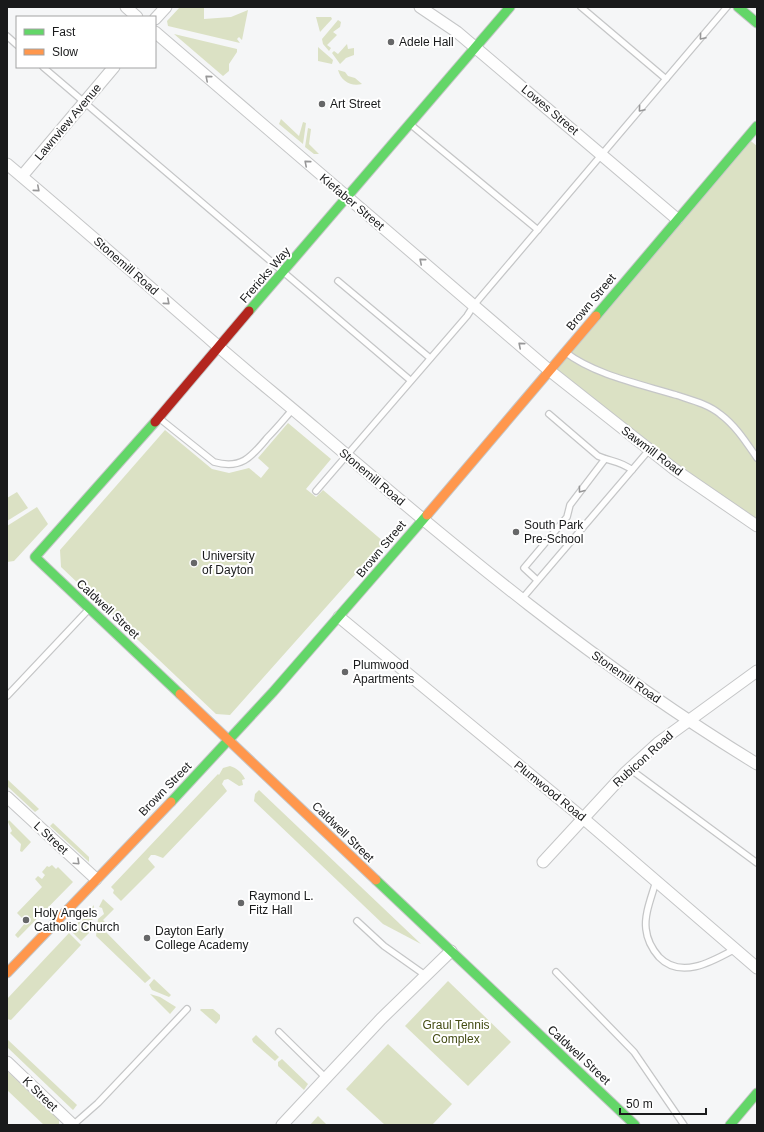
<svg xmlns="http://www.w3.org/2000/svg" width="764" height="1132" font-family="Helvetica,sans-serif">
<rect width="100%" height="100%" fill="#f5f6f7"/>
<g fill="#dbe1c4">
<polygon points="180,7 204,7 204,19 231,17 248,10 242,40 239,37 237,39 240,43 168,26 167,21"/>
<polygon points="316,17 331,17 332,19 320,32"/>
<polygon points="338,20 341,22 340,27 333,32 337,35 327,45 331,48 329,51 323,44 322,39"/>
<polygon points="174,34 237,49 237,52 229,64 229,71 223,76"/>
<polygon points="347,44 348,49 354,48 354,55 346,58 340,64 332,53 334,51 338,54"/>
<polygon points="318,47 333,60 332,64 318,61"/>
<path d="M 338,70 L 345,72 L 348,76 L 355,78 L 362,84 C 351,87 341,81 338,70 Z"/>
<polygon points="281,119 299,136 303,122 306,123 303,144 279,124"/>
<polygon points="308,128 311,129 309,144 319,154 314,154 305,147"/>
<polygon points="747,138 757,146 757,526 550,371"/>
<polygon points="288,423 331,459 306,489 316,497 323,490 384,542 230,715 216,714 61,567 60,550 165,430 212,469 229,473 249,468 261,478 269,468 258,458"/>
<polygon points="17,492 28,508 7,521 7,498"/>
<polygon points="37,507 48,524 14,561 7,562 7,526"/>
<path d="M 230,766 C 237,768 242,773 245,779 L 242,780 L 243,785 L 239,786 L 228,779 L 224,780 L 222,784 L 227,791 L 163,858 L 155,855 L 151,855 L 148,859 L 155,867 L 121,901 L 113,893 L 114,890 L 111,887 L 218,774 L 219,775 L 223,768 Z"/>
<polygon points="7,779 39,809 35,812 7,786"/>
<polygon points="259,790 421,944 383,924 254,801 255,794"/>
<polygon points="9,820 31,842 22,852 20,851 21,844 10,833 12,831 8,822"/>
<polygon points="53,823 89,857 89,862 50,826"/>
<polygon points="52,865 56,869 58,867 73,882 18,938 15,935 26,922 17,913 42,887 35,879 38,876 42,879 45,875 42,872 47,866 49,867"/>
<polygon points="103,899 114,909 103,920 108,925 103,926 103,929 151,978 145,983 96,936 98,919 104,914 102,908 99,907"/>
<polygon points="94,905 91,931 81,941 72,932 76,928 74,927"/>
<polygon points="69,933 81,945 11,1020 7,1019 7,999"/>
<polygon points="154,979 171,995 169,997 152,990 149,985"/>
<polygon points="448,981 511,1042 468,1086 405,1026"/>
<polygon points="150,994 160,997 176,1007 170,1014"/>
<polygon points="201,1009 213,1009 220,1015 220,1019 216,1024 200,1010"/>
<polygon points="256,1035 279,1057 275,1061 253,1042 252,1039"/>
<polygon points="7,1039 77,1105 73,1110 7,1047"/>
<polygon points="388,1044 452,1104 432,1125 385,1125 346,1089"/>
<polygon points="282,1059 308,1084 304,1090 278,1066 278,1062"/>
<polygon points="7,1071 59,1120 59,1125 44,1125 7,1090"/>
<polygon points="318,1116 327,1125 310,1125"/>
</g>
<g fill="none" stroke-linecap="round" stroke-linejoin="round">
<g stroke="#c5c6c7" stroke-width="8">
<g id="lane">
<polyline points="581,7 666,79"/>
<polyline points="7,36 17,45"/>
<polyline points="43,67 410,380"/>
<polyline points="410,124 538,230"/>
<polyline points="338,281 430,358"/>
<path d="M 565,352 C 595,375 640,384 676,395 C 691,400 708,404 720,414 C 736,426 746,442 757,458"/>
<path d="M 549,414 L 598,456 C 611,462 619,460 632,470 L 649,450"/>
<path d="M 159,418 L 214,462 C 242,470 252,456 268,437 C 277,428 285,418 293,409"/>
<polyline points="316,491 467,316 474,305 727,7"/>
<polyline points="537,580 524,568 567,517 570,505 605,459"/>
<polyline points="521,600 632,470"/>
<polyline points="7,696 89,609"/>
<polyline points="630,769 757,863"/>
<path d="M 656,881 C 652,896 644,914 646,929 C 647,939 652,949 659,957 C 681,980 713,961 735,949"/>
<polyline points="357,921 384,946 425,975"/>
<polyline points="556,972 634,1052 684,1125"/>
<polyline points="279,1032 326,1078"/>
<polyline points="73,1125 98,1103 187,1009"/>
</g>
</g>
<g stroke="#c5c6c7" stroke-width="13">
<g id="street">
<polyline points="126,7 137,17"/>
<polyline points="420,7 457,32 677,219"/>
<polyline points="155,19 166,7"/>
<polyline points="155,32 550,371 674,469 757,526"/>
<path d="M 7,164 C 76,222 144,282 212,341 C 246,371 281,399 315,428 C 456,549 598,667 757,764"/>
<polyline points="22,176 114,67"/>
<polyline points="339,617 584,819 757,968"/>
<polyline points="7,797 96,879"/>
<polyline points="543,862 626,772 658,743 757,671"/>
<polyline points="7,1062 73,1125"/>
<polyline points="282,1125 381,1019 451,951"/>
</g>
</g>
<g stroke="#c5c6c7" stroke-width="11">
<g id="fast">
<polyline points="738,7 757,23"/>
<polyline points="249,311 510,7"/>
<polyline points="596,316 757,126"/>
<polyline points="155,422 35,557 180,694"/>
<polyline points="171,802 273,692 427,515"/>
<polyline points="376,880 635,1125"/>
<polyline points="730,1125 757,1093"/>
</g>
</g>
<g stroke="#c5c6c7" stroke-width="11">
<g id="slow">
<polyline points="427,515 596,316"/>
<polyline points="180,694 376,880"/>
<polyline points="7,973 171,802"/>
</g>
</g>
<g stroke="#c5c6c7" stroke-width="11">
<polyline id="jam" points="155,422 249,311"/>
</g>
<use href="#lane" stroke="#fefefe" stroke-width="5.5"/>
<use href="#street" stroke="#fefefe" stroke-width="11"/>
<use href="#fast" stroke="#63d668" stroke-width="9"/>
<use href="#slow" stroke="#ff974d" stroke-width="9"/>
<use href="#jam" stroke="#b3261e" stroke-width="9"/>
</g>
<defs><path id="oneway-chevron" d="M-2-3.5L2.5 0L-2 3.5" fill="none" stroke-width="1.6" stroke-linecap="round" stroke-linejoin="round"/></defs>
<g stroke="#979798">
<use href="#oneway-chevron" transform="translate(702 37) rotate(130)"/>
<use href="#oneway-chevron" transform="translate(208 78) rotate(-139)"/>
<use href="#oneway-chevron" transform="translate(641 109) rotate(130)"/>
<use href="#oneway-chevron" transform="translate(307 163) rotate(-139)"/>
<use href="#oneway-chevron" transform="translate(37 189) rotate(41)"/>
<use href="#oneway-chevron" transform="translate(422 261) rotate(-140)"/>
<use href="#oneway-chevron" transform="translate(167 302) rotate(41)"/>
<use href="#oneway-chevron" transform="translate(521 345) rotate(-139)"/>
<use href="#oneway-chevron" transform="translate(581 490) rotate(127)"/>
<use href="#oneway-chevron" transform="translate(77 862) rotate(43)"/>
</g>
<g fill="#666768" stroke="#fff" stroke-width="1.5">
<circle cx="391" cy="42" r="4"/>
<circle cx="322" cy="104" r="4"/>
<circle cx="516" cy="532" r="4"/>
<circle cx="194" cy="563" r="4"/>
<circle cx="345" cy="672" r="4"/>
<circle cx="241" cy="903" r="4"/>
<circle cx="26" cy="920" r="4"/>
<circle cx="147" cy="938" r="4"/>
</g>
<g text-anchor="middle" stroke-width="4" stroke-linejoin="round" paint-order="stroke">
<g font-size="12" fill="#191a1b" stroke="#fff" text-anchor="start">
<text x="399" y="46">Adele Hall</text>
<text x="330" y="108">Art Street</text>
<text x="524" y="529">South Park<tspan x="524" dy="14">Pre-School</tspan></text>
<text x="202" y="560">University<tspan x="202" dy="14">of Dayton</tspan></text>
<text x="353" y="669">Plumwood<tspan x="353" dy="14">Apartments</tspan></text>
<text x="249" y="900">Raymond L.<tspan x="249" dy="14">Fitz Hall</tspan></text>
<text x="34" y="917">Holy Angels<tspan x="34" dy="14">Catholic Church</tspan></text>
<text x="155" y="935">Dayton Early<tspan x="155" dy="14">College Academy</tspan></text>
</g>
<g font-size="12" fill="#191a1b" stroke="#fff">
<text transform="translate(550 110) rotate(40)" y="4">Lowes Street</text>
<text transform="translate(68 122) rotate(-50)" y="4">Lawnview Avenue</text>
<text transform="translate(352 202) rotate(40)" y="4">Kiefaber Street</text>
<text transform="translate(126 266) rotate(41)" y="4">Stonemill Road</text>
<text transform="translate(265 275) rotate(-49)" y="4">Frericks Way</text>
<text transform="translate(591 302) rotate(-50)" y="4">Brown Street</text>
<text transform="translate(652 451) rotate(37)" y="4">Sawmill Road</text>
<text transform="translate(372 477) rotate(40)" y="4">Stonemill Road</text>
<text transform="translate(381 549) rotate(-50)" y="4">Brown Street</text>
<text transform="translate(108 609) rotate(43)" y="4">Caldwell Street</text>
<text transform="translate(626 677) rotate(35)" y="4">Stonemill Road</text>
<text transform="translate(643 759) rotate(-42)" y="4">Rubicon Road</text>
<text transform="translate(165 789) rotate(-46)" y="4">Brown Street</text>
<text transform="translate(550 791) rotate(39)" y="4">Plumwood Road</text>
<text transform="translate(343 832) rotate(44)" y="4">Caldwell Street</text>
<text transform="translate(51 838) rotate(43)" y="4">L Street</text>
<text transform="translate(579 1055) rotate(43)" y="4">Caldwell Street</text>
<text transform="translate(40 1094) rotate(44)" y="4">K Street</text>
</g>
<g font-size="12" fill="#444c14" stroke="#fff">
<text x="456" y="1029">Graul Tennis<tspan x="456" dy="14">Complex</tspan></text>
</g>
</g>
<rect width="764" height="1132" fill="none" stroke="#191a1b" stroke-width="16"/>
<rect x="16" y="16" width="140" height="52" fill="#ffffff" stroke="#a3a3a4"/>
<rect x="24" y="29" width="20" height="6" fill="#63d668" stroke="#a3a3a4"/>
<text x="52" y="36" font-size="12" fill="#191a1b">Fast</text>
<rect x="24" y="49" width="20" height="6" fill="#ff974d" stroke="#a3a3a4"/>
<text x="52" y="56" font-size="12" fill="#191a1b">Slow</text>
<path d="M620 1108v6h86v-6" fill="none" stroke="#191a1b" stroke-width="2"/>
<text x="626" y="1108" font-size="12" fill="#191a1b" stroke="#ffffff" stroke-width="3" paint-order="stroke">50 m</text>
</svg>
